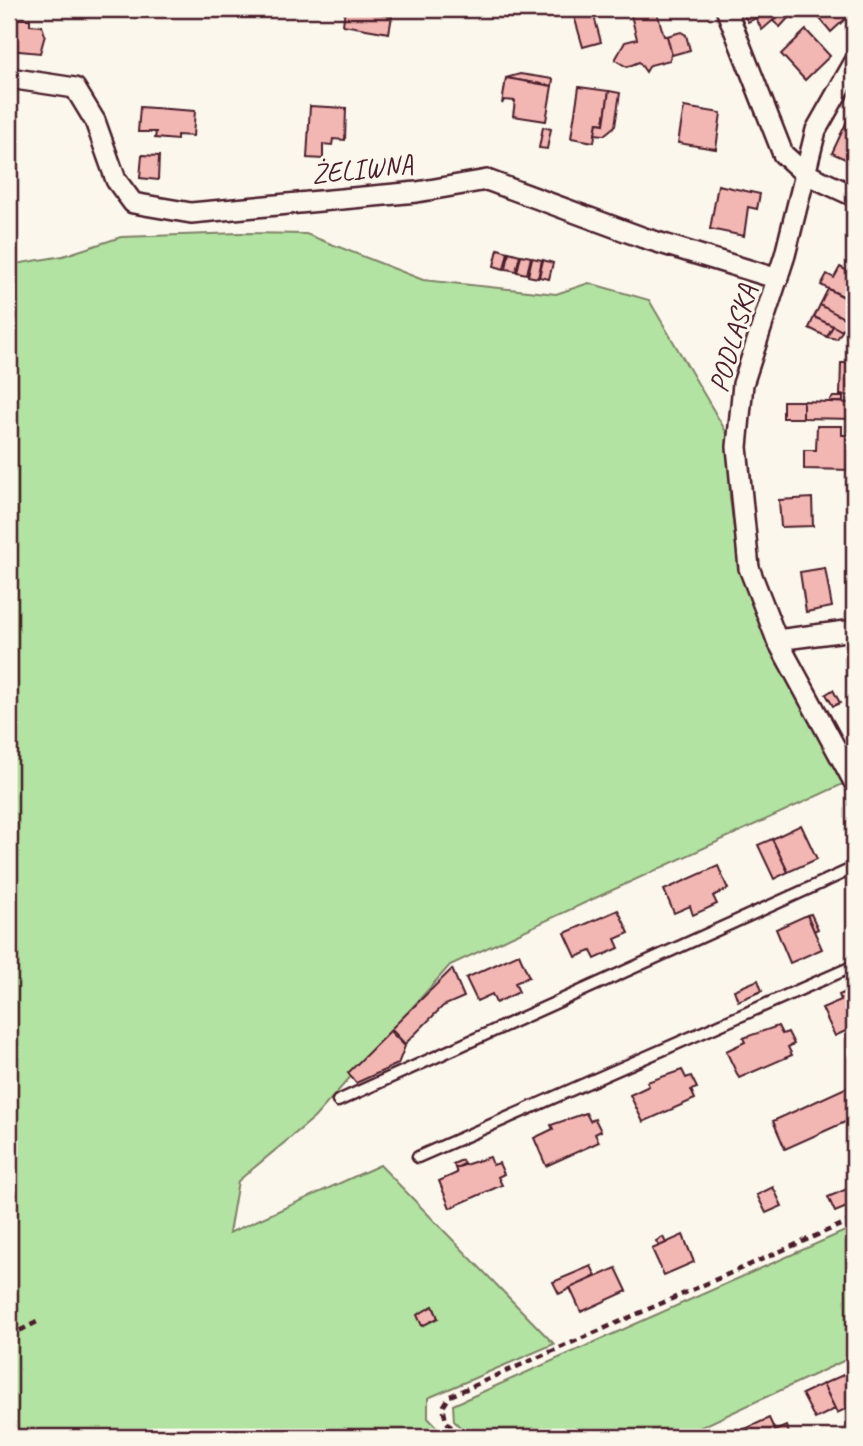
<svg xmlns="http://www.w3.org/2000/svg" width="863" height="1446" font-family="Caveat,sans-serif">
<rect width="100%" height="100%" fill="#fbf7ec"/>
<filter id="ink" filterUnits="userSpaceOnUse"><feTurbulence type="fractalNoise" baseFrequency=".0143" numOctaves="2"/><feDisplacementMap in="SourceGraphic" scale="14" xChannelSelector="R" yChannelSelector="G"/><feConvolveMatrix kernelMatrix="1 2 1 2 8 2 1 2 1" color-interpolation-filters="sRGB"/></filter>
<g filter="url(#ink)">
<g fill="#b2e3a2" stroke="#7e8166" stroke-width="2">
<polygon points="241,233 306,234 423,280 556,294 589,283 649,300 728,435 730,498 739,568 796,691 838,766 843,784 450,965 314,1118 238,1181 229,1233 380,1165 554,1344 428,1398 428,1418 446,1437 9,1437 9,265 63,256 121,237"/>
<polygon points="854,1227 854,1356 680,1437 470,1437 454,1421 453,1405"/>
</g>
<g fill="#f2b6b3" stroke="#4a1f2b" stroke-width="2">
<polygon points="270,9 294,9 294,10 272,15"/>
<polygon points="345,9 366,12 366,9 373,9 373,13 392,16 389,33 343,25"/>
<polygon points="572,9 598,9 600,14 594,16 601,42 583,47"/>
<polygon points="637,9 650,9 658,16 664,36 667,36 672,48 670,60 650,65 646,72 639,62 627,67 615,60 625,42 637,39 630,11"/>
<polygon points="751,9 771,9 778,16 762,30"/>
<polygon points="751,9 756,18 748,22 742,11"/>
<polygon points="786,9 795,9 800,15 795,19"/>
<polygon points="786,9 791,15 780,27 773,21"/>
<polygon points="812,9 854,9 854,11 831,32"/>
<polygon points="9,19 30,19 30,25 42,26 45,35 40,53 9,50"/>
<polygon points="806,30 830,56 805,80 781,54"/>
<polygon points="681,32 686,35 690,50 672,55 667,36"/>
<polygon points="520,74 553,79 552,86 506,78"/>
<polygon points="506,78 552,86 546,121 513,116 515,101 504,100 502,104"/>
<polygon points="579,87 609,91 604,124 597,123 594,142 571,138"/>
<polygon points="609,91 620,93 615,126 604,135 595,134 597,123 604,124"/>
<polygon points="310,106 346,108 345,140 333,139 332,145 323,144 323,159 307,158"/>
<polygon points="140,107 195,111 193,136 177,135 177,140 155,138 156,132 138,132"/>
<polygon points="684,107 721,113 716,149 678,143"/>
<polygon points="847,121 854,124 854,163 832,153"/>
<polygon points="543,127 551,129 547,149 539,148"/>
<polygon points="142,155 159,156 158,180 140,178"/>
<polygon points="718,185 760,194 757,209 748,207 744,236 710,229"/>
<polygon points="498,249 508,252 504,269 494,266"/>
<polygon points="509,252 520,255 516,271 506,269"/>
<polygon points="521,255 531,257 527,274 517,272"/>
<polygon points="532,258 542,260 538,278 528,276"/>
<polygon points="543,260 553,263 549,279 539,277"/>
<polygon points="840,267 854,274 854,302 821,285 827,274 834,278"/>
<polygon points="828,289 854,302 847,320 820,305"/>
<polygon points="820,305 847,320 842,331 814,317"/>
<polygon points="814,317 833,326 827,337 809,328"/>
<polygon points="833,326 842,331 837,339 827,337"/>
<polygon points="841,363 854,363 854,396 840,395"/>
<polygon points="833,397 843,397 843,402 829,402"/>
<rect x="783" y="401" width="20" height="17"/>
<polygon points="803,401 854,403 853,419 803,418"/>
<polygon points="817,426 842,426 842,435 854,435 854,470 804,469 804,450 816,450"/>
<polygon points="812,498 813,526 781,527 779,500"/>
<polygon points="847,499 854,499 854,535 849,536"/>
<polygon points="825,568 832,607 806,612 800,572"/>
<polygon points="854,658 854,687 848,688 845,659"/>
<polygon points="833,690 840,703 833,706 826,694"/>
<polygon points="801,825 817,859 788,872 772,839"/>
<polygon points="772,839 788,872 774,879 758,845"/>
<polygon points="718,866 728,889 713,896 717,904 693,915 690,906 674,913 664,890"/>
<polygon points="618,910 629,933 615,939 619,948 595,959 591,951 576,957 565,933"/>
<polygon points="811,914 818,929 814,931 807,915"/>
<polygon points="807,915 822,949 790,963 776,929"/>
<polygon points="519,954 529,977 515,983 519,992 496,1003 492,994 477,1001 466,978"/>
<polygon points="452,969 464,997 443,1006 405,1044 391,1029"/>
<polygon points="758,980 762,991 738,1001 734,990"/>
<polygon points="854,988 854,1027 835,1036 822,1008 841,1000 839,995"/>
<polygon points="778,1026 782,1034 788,1032 794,1044 788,1047 792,1055 739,1078 726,1051 745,1042 743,1038"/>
<polygon points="390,1031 405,1046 398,1064 356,1083 348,1073"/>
<polygon points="682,1070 686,1078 691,1076 697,1088 691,1090 695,1099 643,1122 630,1095 649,1086 647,1082"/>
<polygon points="854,1084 854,1118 785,1149 773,1121"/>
<polygon points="586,1113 590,1121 595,1119 601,1131 595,1134 599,1142 546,1166 534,1138 553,1129 551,1125"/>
<polygon points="490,1157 493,1165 499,1163 504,1174 498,1177 502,1185 450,1208 439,1181 457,1173 455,1168"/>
<polygon points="462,1160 464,1164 456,1168 453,1164"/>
<polygon points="854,1186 854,1204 835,1212 828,1197"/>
<polygon points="773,1187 782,1206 766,1213 757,1195"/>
<polygon points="683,1235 694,1262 664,1275 652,1249"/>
<polygon points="663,1237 666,1243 659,1246 656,1241"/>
<polygon points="591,1266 596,1276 559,1294 553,1282"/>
<polygon points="616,1268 627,1291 581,1312 570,1288"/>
<polygon points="433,1306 438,1318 422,1326 417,1315"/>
<polygon points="854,1370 854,1405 837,1413 823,1384"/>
<polygon points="823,1384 835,1409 815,1419 802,1394"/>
<polygon points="769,1418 775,1431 786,1426 791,1437 747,1437 743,1430"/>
</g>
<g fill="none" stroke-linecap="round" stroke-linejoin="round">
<g stroke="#4a1f2b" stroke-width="15">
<g id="lane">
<polyline points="338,1101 854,868"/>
<polyline points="418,1157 854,966"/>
</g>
</g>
<g stroke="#4a1f2b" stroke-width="24">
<g id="street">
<polyline points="726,9 783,154 804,173 854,196"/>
<polyline points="854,63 816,130 785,255 743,384 737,447 749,568 777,640 854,782"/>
<polyline points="9,78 75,88 95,121 116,180 133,203 191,213 417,192 487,180 644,238 778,279"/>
<polyline points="777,640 854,630"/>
</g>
</g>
<g stroke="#4a1f2b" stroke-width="4.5" stroke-dasharray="7 5" stroke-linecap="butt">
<polyline points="9,1336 37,1322"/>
<polyline points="459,1437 446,1421 443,1407 450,1396 854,1219"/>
</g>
<use href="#lane" stroke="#fbf7ec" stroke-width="10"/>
<use href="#street" stroke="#fbf7ec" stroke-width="19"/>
</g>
</g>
<g text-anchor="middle" stroke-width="6" stroke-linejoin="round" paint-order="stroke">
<g font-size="28" fill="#4a1f2b" stroke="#fbf7ec">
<text transform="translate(362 168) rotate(-6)" y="10">ŻELIWNA</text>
<text transform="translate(732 338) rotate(-74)" y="10">PODLASKA</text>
</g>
</g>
<rect width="863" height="1446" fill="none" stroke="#fbf7ec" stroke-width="35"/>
<rect x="18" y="18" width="828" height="1411" fill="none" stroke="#4a1f2b" stroke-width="2.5" filter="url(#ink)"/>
</svg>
